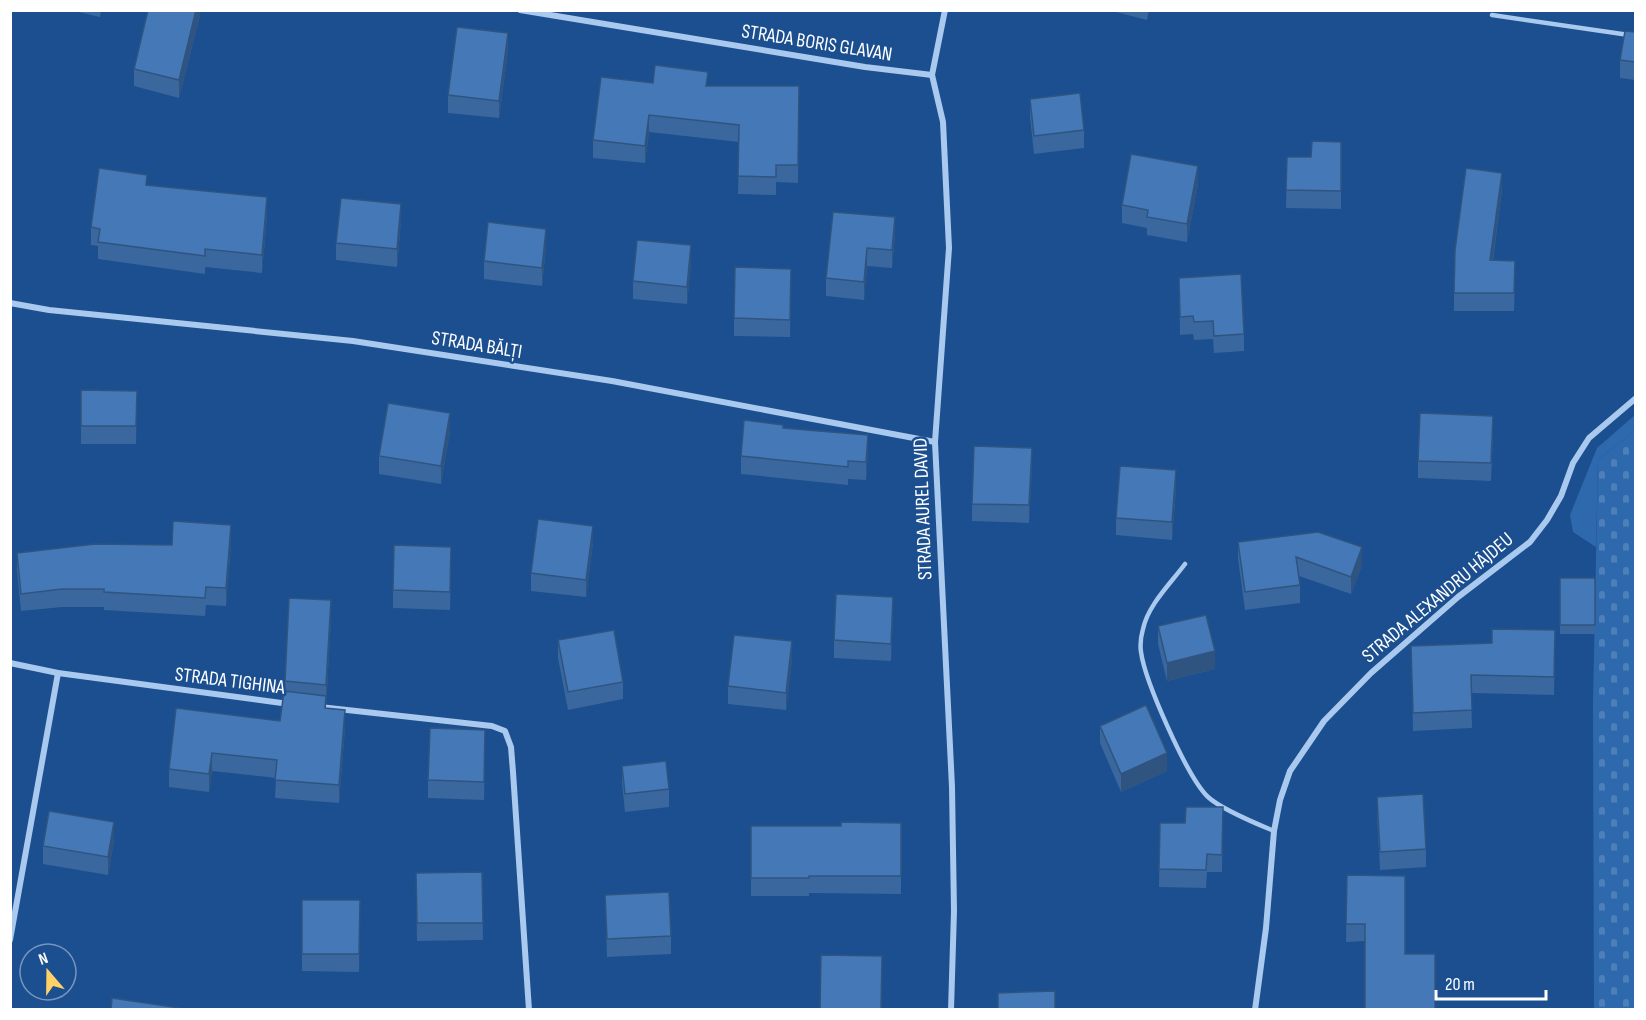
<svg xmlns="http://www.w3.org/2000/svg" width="1646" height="1020" font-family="'Sofia Sans Condensed',sans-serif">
<defs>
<pattern id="cemetery-stones" width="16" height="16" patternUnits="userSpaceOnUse" patternTransform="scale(1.5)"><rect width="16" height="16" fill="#2e69ad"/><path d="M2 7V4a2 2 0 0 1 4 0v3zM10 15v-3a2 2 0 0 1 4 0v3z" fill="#4d80b9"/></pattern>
</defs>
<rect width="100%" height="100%" fill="#1b4f8f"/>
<polygon fill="url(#cemetery-stones)" points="1635,430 1635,1009 1594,1010 1593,705 1598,460"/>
<polygon fill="#2e69ad" points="1635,415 1635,430 1598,460 1596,547 1573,532 1570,515 1597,448"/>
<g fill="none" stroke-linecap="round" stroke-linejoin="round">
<g stroke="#a9c9ee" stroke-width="4.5">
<polyline points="1492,15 1636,36"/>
<path d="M 1185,564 C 1171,583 1148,605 1143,629 C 1141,636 1140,645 1141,652 C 1145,681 1187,777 1208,797 C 1221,809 1257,824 1274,831"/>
</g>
<g stroke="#a9c9ee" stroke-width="6">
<polyline points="520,10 865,67 932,75"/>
<polyline points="945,10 932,75 943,122 949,248 935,442 952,787 954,911 951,1010"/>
<polyline points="10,303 49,310 353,341 612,381 935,442"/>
<polyline points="10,663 58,673 289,704"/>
<polyline points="320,707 492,726 505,731 511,747 513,772 529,1010"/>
<polyline points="10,940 58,673"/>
<polyline points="1255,1010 1266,928 1274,831 1280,800 1290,771 1324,721 1371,673 1458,597 1530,542 1547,520 1561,496 1573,463 1589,438 1636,398"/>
</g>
</g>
<g fill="#3a679d">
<polygon points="70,10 101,10 100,17"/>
<polygon points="200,10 200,15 179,98 134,86 134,69"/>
<polygon points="1108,10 1149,10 1147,20"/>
<polygon points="1635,32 1635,80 1620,78 1620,60"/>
<polygon points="508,50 499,118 448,113 448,95"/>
<polygon points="653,83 708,86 799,86 798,183 776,182 776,195 738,194 739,142 649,132 645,163 593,158 593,140"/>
<polygon points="1030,99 1084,130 1084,148 1034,154 1030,117"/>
<polygon points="1341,142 1341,209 1286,208 1287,157 1311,157"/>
<polygon points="1198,184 1187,242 1147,235 1147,228 1122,223 1122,205"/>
<polygon points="147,185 267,215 262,273 205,267 205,274 98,259 98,246 91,245 91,227"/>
<polygon points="1502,190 1493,260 1515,278 1514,311 1454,311 1454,293"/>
<polygon points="833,212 895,235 892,268 867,266 864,300 826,296 826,278"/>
<polygon points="401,221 397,267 336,260 336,243"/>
<polygon points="546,247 542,286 484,279 484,261"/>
<polygon points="691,263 687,304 633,299 633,281"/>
<polygon points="1179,278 1244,334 1244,351 1214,353 1213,339 1194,340 1193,334 1180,335"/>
<polygon points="791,286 790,337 734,336 734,318"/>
<polygon points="81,390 137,391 136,444 81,444"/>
<polygon points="783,428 868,453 866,480 848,479 848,485 741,474 741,456"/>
<polygon points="450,431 441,484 379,474 379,456"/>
<polygon points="1493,433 1491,481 1418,478 1418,461"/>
<polygon points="1032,466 1029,523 972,521 972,504"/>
<polygon points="1176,488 1172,540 1116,535 1116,518"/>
<polygon points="1238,542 1362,565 1351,594 1299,576 1300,585 1300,603 1245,610 1238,559"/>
<polygon points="231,543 226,606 206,605 205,616 104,610 104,607 62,607 21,611 17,571 17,553"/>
<polygon points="593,543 586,597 531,591 531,573"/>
<polygon points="451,565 450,610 393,608 393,590"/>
<rect x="1560" y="578" width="35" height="56"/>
<polygon points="893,615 891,661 834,658 834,640"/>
<polygon points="331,618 326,708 345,728 339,803 275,798 276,778 212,771 209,792 169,787 169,769 280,721 285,691 285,681"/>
<polygon points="1158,626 1215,669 1167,681 1158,644"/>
<polygon points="558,640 623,682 623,699 568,710 558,658"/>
<polygon points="1411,646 1555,647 1554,695 1471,693 1472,728 1413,731"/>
<polygon points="792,659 786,710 728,704 728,686"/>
<polygon points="1100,726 1167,771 1121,792 1100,743"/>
<polygon points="485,748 484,800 428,798 428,780"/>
<polygon points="622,766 669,789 669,807 625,812 622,784"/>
<polygon points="1377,797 1426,849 1426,867 1380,870 1377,815"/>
<polygon points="1223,807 1222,872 1207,872 1206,888 1159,887 1160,823 1185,823"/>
<polygon points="901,823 901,894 809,893 809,896 751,896 751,826 841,826"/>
<polygon points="114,840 108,875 43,864 43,846"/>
<polygon points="482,872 483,940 417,941 416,873"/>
<polygon points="1347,875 1405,954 1435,954 1435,1010 1365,1010 1365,941 1346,942"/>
<polygon points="605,895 671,936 671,954 607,957"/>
<polygon points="302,900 360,900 359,972 302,971"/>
</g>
<g fill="#305480">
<polygon points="196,10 200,10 200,15 179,98 179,80"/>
<polygon points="508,33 508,50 499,118 499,101"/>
<polygon points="649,115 649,132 645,163 645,146"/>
<polygon points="1198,166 1198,184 1187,242 1187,224"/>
<polygon points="1502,173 1502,190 1490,278 1490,260"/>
<polygon points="267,197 267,215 262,273 262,255"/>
<polygon points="401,204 401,221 397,267 397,249"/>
<polygon points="895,217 895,235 892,268 892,250"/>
<polygon points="546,229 546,247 542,286 542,268"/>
<polygon points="691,245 691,263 687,304 687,287"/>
<polygon points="867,248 867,266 864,300 864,282"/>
<polygon points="450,413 450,431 441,484 441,466"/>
<polygon points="868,435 868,453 866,480 866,462"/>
<polygon points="1032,448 1032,466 1029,523 1029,505"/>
<polygon points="1176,470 1176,488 1172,540 1172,522"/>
<polygon points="231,525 231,543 226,606 226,588"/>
<polygon points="593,526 593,543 586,597 586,580"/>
<polygon points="1362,547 1362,565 1351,594 1351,577"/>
<polygon points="893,597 893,615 891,661 891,644"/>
<polygon points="331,600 331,618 326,703 326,685"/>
<polygon points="792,641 792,659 786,710 786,693"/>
<polygon points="1215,651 1215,669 1167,681 1167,663"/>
<polygon points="345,710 345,728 339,803 339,785"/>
<polygon points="212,753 212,771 209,792 209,774"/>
<polygon points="1167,753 1167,771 1121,792 1121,774"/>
<polygon points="114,822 114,840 108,875 108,857"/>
</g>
<g fill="#4478b7" stroke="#305480" stroke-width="1.5">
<polygon points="148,10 196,10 179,80 134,69"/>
<polygon points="457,27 508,33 499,101 448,95"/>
<polygon points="1625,31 1635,32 1635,62 1620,60"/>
<polygon points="655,65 708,72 706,86 799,86 798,165 776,165 776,177 738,176 739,125 649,115 645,146 593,140 601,77 653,83"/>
<polygon points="1080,93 1084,130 1034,136 1030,99"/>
<polygon points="1312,141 1341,142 1341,191 1286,190 1287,157 1311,157"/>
<polygon points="1131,154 1198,166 1187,224 1147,217 1148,210 1122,205"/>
<polygon points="99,168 147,175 146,185 267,197 262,255 205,249 205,256 98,242 100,229 91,227"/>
<polygon points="1466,168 1502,173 1490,260 1515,261 1514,293 1454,293 1455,250"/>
<polygon points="341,198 401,204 397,249 336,243"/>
<polygon points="833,212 895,217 892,250 867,248 864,282 826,278"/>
<polygon points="488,222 546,229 542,268 484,261"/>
<polygon points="637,240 691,245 687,287 633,281"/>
<polygon points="735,267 791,269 790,320 734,318"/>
<polygon points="1241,274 1244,334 1214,336 1213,321 1194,322 1193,316 1180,317 1179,278"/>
<polygon points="81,390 137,391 136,426 81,426"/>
<polygon points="388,403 450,413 441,466 379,456"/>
<polygon points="1420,413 1493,416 1491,463 1418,461"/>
<polygon points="744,420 783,425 783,428 868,435 866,462 848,461 848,467 741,456"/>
<polygon points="974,446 1032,448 1029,505 972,504"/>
<polygon points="1120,466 1176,470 1172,522 1116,518"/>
<polygon points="538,519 593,526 586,580 531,573"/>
<polygon points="173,521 231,525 226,588 206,587 205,598 104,592 104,589 62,589 21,594 17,553 95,544 172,545"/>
<polygon points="1318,532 1362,547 1351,577 1296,557 1300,585 1245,592 1238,542"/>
<polygon points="394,545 451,547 450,592 393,590"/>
<rect x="1560" y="578" width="35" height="47"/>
<polygon points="836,594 893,597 891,644 834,640"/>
<polygon points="289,598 331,600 326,685 285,681"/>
<polygon points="1206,615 1215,651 1167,663 1158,626"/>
<polygon points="1492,629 1555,630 1554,677 1471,675 1472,710 1413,713 1411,646 1492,643"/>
<polygon points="614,630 623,682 568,692 558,640"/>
<polygon points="734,635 792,641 786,693 728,686"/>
<polygon points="284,691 326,696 325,708 345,710 339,785 275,780 277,760 212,753 209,774 169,769 176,708 280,721"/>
<polygon points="1146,705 1167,753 1121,774 1100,726"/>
<polygon points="430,728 485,730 484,782 428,780"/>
<polygon points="666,761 669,789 625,794 622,766"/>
<polygon points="1423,794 1426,849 1380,852 1377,797"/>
<polygon points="1186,807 1223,807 1222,855 1207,854 1206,870 1159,869 1160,823 1185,823"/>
<polygon points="49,811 114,822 108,857 43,846"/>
<polygon points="841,822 901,823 901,876 809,876 809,878 751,878 751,826 841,826"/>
<polygon points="482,872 483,923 417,923 416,873"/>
<polygon points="1347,875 1405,876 1405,954 1435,954 1435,1009 1365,1010 1365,924 1346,924"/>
<polygon points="669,892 671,936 607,939 605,895"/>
<polygon points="302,900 360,900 359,954 302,954"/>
<polygon points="821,955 882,956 881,1010 820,1010"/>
<polygon points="1055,991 1055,1010 998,1010 998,993"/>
<polygon points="112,998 186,1009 186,1010 111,1010"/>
</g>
<g text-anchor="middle" stroke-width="5" stroke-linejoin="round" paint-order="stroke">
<g font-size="20" fill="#fff" stroke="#1b4f8f">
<text transform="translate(817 42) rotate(9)" y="7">STRADA BORIS GLAVAN</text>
<text transform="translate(477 344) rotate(9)" y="7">STRADA BĂLȚI</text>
<text transform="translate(922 509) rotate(-92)" y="7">STRADA AUREL DAVID</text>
<text transform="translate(1437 597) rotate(-40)" y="7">STRADA ALEXANDRU HÂJDEU</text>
<text transform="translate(230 680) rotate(7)" y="7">STRADA TIGHINA</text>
</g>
</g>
<rect width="1646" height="1020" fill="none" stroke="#ffffff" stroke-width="24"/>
<g transform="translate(48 972) rotate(340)"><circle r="28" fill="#1b4f8f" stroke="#7695bc" stroke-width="1.5"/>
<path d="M0-4.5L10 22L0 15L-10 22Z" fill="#ffd166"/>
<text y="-9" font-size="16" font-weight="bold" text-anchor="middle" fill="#ffffff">N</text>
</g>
<path d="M1436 990v9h110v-9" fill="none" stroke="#ffffff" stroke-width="3"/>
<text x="1445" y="990" font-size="18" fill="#ffffff" stroke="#1b4f8f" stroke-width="4.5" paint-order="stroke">20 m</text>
</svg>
